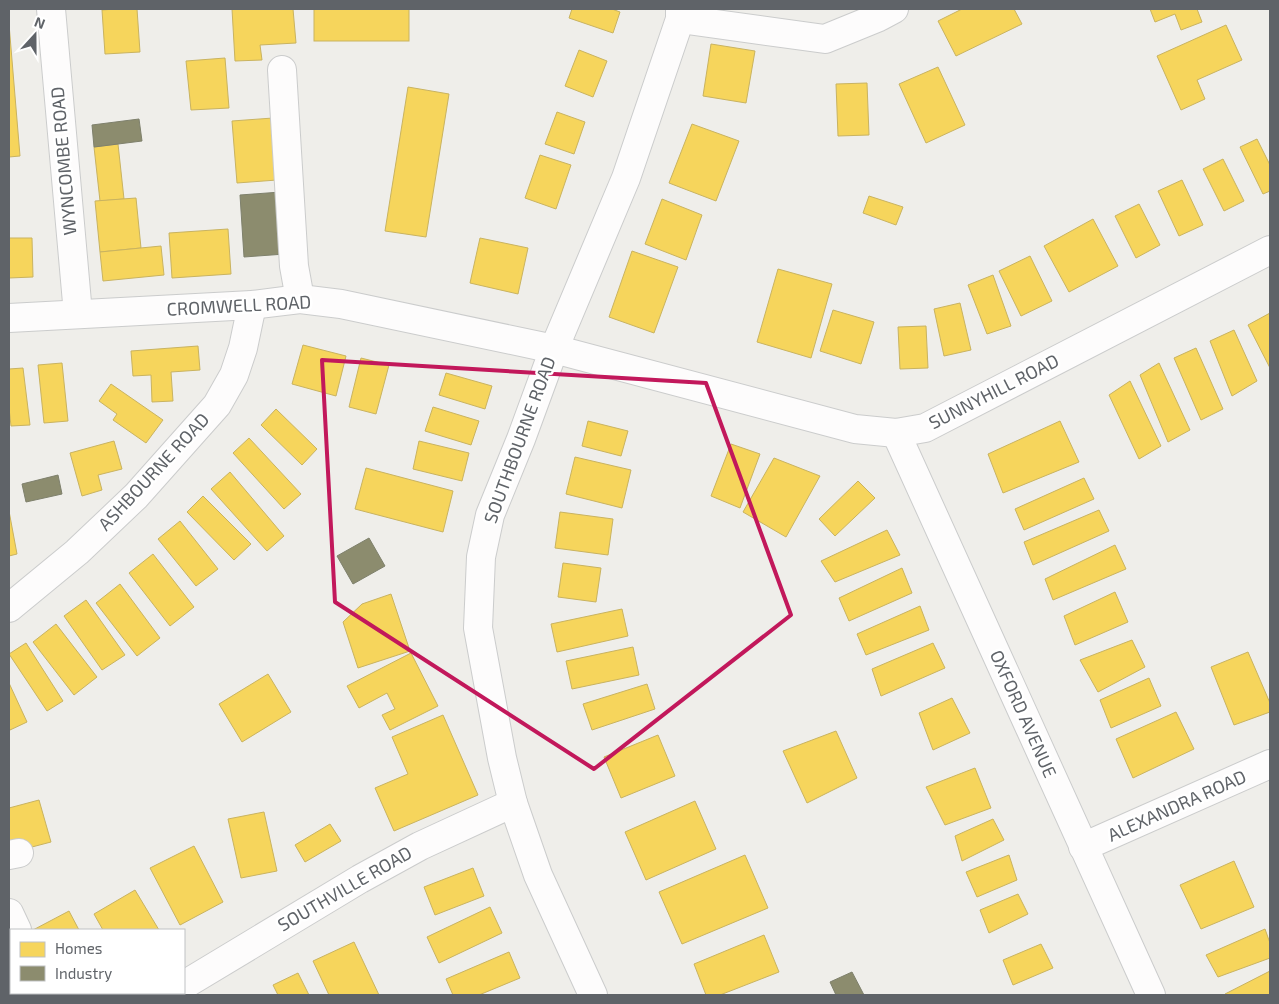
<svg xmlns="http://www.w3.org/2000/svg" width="1279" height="1004" font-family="'Exo 2',sans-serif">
<rect width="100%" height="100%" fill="#efeeea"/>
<g fill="#f6d55c" stroke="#c9b360">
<polygon points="115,9 137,9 140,52 105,54 102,10"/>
<polygon points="232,9 293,9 296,43 260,45 262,60 235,61"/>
<rect x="314" y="9" width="95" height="32"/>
<polygon points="572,9 612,9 620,12 613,33 569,18"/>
<polygon points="962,9 1014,9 1022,24 956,56 938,21"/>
<polygon points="1150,9 1197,9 1202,22 1181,30 1175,14 1155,22"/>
<polygon points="9,24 20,156 9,157"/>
<polygon points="1226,25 1242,60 1197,80 1205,99 1181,110 1157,56"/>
<polygon points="711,44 755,51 746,103 703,96"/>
<polygon points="579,50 607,61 593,97 565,86"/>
<polygon points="225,58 229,108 191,110 186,61"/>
<polygon points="938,67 965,125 926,143 899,84"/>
<polygon points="867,83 869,135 838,136 836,84"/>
<polygon points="408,87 449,94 426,237 385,231"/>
<polygon points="557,112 585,122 574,154 545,144"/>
<polygon points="273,118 277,180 237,183 232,121"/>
<polygon points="692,124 739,141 716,201 669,183"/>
<polygon points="1257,139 1270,165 1270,191 1263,194 1240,147"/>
<polygon points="118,144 124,199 100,201 94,147"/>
<polygon points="540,155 571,165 556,209 525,198"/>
<polygon points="1223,159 1244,201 1224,211 1203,169"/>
<polygon points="1182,180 1203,225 1179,236 1158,191"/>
<polygon points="869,196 903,207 896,225 863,213"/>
<polygon points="136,198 141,248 100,252 95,201"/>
<polygon points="662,199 702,215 686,260 645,244"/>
<polygon points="1139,204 1160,245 1136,258 1115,216"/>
<polygon points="1093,219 1118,266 1069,292 1044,246"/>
<polygon points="228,229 231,274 172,278 169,233"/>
<polygon points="9,238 32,238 33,277 9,278"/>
<polygon points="480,238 528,248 518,294 470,283"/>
<polygon points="161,246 164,275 103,281 100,252"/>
<polygon points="632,251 678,267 654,333 609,317"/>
<polygon points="1030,256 1052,301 1021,316 999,271"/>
<polygon points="778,269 832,284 811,358 757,342"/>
<polygon points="993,275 1011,326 987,334 968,285"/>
<polygon points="960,303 971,350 944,356 934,309"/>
<polygon points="833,310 874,322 861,364 820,351"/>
<polygon points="1270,313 1270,368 1248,325"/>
<polygon points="926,326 928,368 900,369 898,327"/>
<polygon points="1234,330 1257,381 1232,396 1210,341"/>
<polygon points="303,345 346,356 336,396 292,384"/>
<polygon points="198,346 200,370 171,372 173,401 152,402 151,375 133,376 131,351"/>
<polygon points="1196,348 1223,409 1201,420 1174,358"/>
<polygon points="361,358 389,365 376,414 349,407"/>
<polygon points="62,363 68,421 44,423 38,365"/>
<polygon points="1159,363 1190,430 1168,442 1140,375"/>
<polygon points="23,368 30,425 11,426 9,408 9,369"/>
<polygon points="446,373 492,386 485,409 439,395"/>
<polygon points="1130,381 1161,446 1139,459 1109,395"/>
<polygon points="111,384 163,420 146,443 113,420 117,414 99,401"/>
<polygon points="433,407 479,421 471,445 425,431"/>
<polygon points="276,409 317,449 302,465 261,425"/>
<polygon points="588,421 628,431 621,456 582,446"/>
<polygon points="1060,421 1079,462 1003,493 988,454"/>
<polygon points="249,438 301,494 284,509 233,453"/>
<polygon points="114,441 122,469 98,475 102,490 82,496 70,453"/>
<polygon points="419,441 469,453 462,481 413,469"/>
<polygon points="731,444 760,454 740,508 711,496"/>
<polygon points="575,457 631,470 622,508 566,494"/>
<polygon points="774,458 820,476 786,537 743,512"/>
<polygon points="366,468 453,491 443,532 355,509"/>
<polygon points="230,472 284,536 267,551 211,489"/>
<polygon points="1084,478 1094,499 1024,530 1015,509"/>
<polygon points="858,481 875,498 835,536 819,519"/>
<polygon points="203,496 251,544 234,560 187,512"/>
<polygon points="1099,510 1109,531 1033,565 1024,542"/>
<polygon points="9,511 17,554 9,556"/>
<polygon points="560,512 613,519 608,555 555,548"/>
<polygon points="180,521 218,569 196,586 158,539"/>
<polygon points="887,530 900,555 835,582 821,561"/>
<polygon points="1115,545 1126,569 1053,600 1045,579"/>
<polygon points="153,554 194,607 170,626 129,573"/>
<polygon points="563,563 601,568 596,602 558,597"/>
<polygon points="902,568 912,593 849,621 839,598"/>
<polygon points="120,584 160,638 137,656 96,603"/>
<polygon points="1115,592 1128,622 1075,645 1064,616"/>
<polygon points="391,594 410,651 358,668 343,622 362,604"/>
<polygon points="86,600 125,655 102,670 64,616"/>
<polygon points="920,606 929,630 866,655 857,634"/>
<polygon points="622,609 628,636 557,652 551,624"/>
<polygon points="56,624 97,677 74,695 33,642"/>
<polygon points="1132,640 1145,667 1098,692 1080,660"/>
<polygon points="26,643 63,701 47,711 9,654"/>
<polygon points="933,643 945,668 881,696 872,669"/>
<polygon points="633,647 639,675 572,689 566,661"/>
<polygon points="1248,652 1270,703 1270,712 1234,725 1211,667"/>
<polygon points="411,653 438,706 390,730 382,715 395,709 387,693 359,708 347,686"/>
<polygon points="268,674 291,712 242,742 219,704"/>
<polygon points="1149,678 1161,706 1111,728 1100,700"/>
<polygon points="9,683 27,722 10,730 9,727"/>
<polygon points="647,684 655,709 592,730 583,704"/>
<polygon points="952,698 970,733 933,750 919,713"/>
<polygon points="1176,712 1194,749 1133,778 1116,739"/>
<polygon points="443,715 478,795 394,831 375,788 408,774 392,737"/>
<polygon points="836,731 857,778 807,803 783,751"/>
<polygon points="658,735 675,776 621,798 604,757"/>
<polygon points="975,768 991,808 945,825 926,787"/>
<polygon points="39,800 51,842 9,853 9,808"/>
<polygon points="695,801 716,849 646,880 625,832"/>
<polygon points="264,812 277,871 241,878 228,819"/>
<polygon points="993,819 1004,840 962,861 955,836"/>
<polygon points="330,824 341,841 305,862 295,845"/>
<polygon points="194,846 223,902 180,925 150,868"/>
<polygon points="745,855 768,908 682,944 659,892"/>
<polygon points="1009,855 1017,880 977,897 966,872"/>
<polygon points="1234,861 1254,907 1201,929 1180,885"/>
<polygon points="473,868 484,896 435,915 424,887"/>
<polygon points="135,890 159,930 103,930 94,914"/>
<polygon points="1018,894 1028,914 989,933 980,910"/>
<polygon points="490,907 502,933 439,963 427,937"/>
<polygon points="69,911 79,930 33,930"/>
<polygon points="1265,929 1270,943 1270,958 1218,977 1206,955"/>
<polygon points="764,935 779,972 720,995 706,995 694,964"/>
<polygon points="354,942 379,995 329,995 313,961"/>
<polygon points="1041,944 1053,968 1013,985 1003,960"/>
<polygon points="509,952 520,978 479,995 453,995 446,979"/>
<polygon points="11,965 11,989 9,985 9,967"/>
<polygon points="1270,971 1270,995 1226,995 1225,994"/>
<polygon points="298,973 309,995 278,995 273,985"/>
<polygon points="13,993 40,993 41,995 15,995"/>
</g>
<g fill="#8c8c6e" stroke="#7e806c">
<polygon points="139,119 142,141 94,147 92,125"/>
<polygon points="281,192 285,254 244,257 240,195"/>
<polygon points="58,475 62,494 26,502 22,484"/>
<polygon points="369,538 385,566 353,584 337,556"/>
<polygon points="852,972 864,995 836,995 830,982"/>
</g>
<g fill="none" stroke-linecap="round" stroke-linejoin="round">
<g stroke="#cbcccc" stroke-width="30">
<g id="minor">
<polyline points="51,9 78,314"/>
<polyline points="680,19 825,39 879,17 894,9"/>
<polyline points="282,70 294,266 300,299"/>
<polyline points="9,318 252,305 300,299 341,304 554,349 855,429 896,433 925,428 1270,250"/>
<polyline points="896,433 1151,995"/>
<polyline points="9,608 77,552 136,496 217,405 234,375 243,348 252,305"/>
<polyline points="1083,847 1270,764"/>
<polyline points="9,855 19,853"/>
<polyline points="9,913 17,930"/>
<polyline points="184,985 360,879 420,846 513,803"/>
<polyline points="54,993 56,995"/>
<polyline points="593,995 538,875 513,803 502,758 478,628 481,557 490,515 521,439 554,349 626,178 680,19 680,9"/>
</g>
</g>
<use href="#minor" stroke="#fdfcfc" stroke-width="28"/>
</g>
<path fill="none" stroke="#c2185b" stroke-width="4" stroke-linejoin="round" d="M 322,360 L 706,383 L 791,615 L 594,769 L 335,602 Z"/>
<g text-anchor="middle" stroke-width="5" stroke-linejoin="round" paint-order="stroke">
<g font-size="18" fill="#5f6368" stroke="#fff">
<text transform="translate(64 161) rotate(-95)" y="6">WYNCOMBE ROAD</text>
<text transform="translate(239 306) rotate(-3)" y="6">CROMWELL ROAD</text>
<text transform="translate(994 392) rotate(-27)" y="6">SUNNYHILL ROAD</text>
<text transform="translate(520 440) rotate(-70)" y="6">SOUTHBOURNE ROAD</text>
<text transform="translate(154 472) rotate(-47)" y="6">ASHBOURNE ROAD</text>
<text transform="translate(1023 714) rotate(66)" y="6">OXFORD AVENUE</text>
<text transform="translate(1177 806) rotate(-24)" y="6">ALEXANDRA ROAD</text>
<text transform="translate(345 889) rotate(-30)" y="6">SOUTHVILLE ROAD</text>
</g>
</g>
<rect width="1279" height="1004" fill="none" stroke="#5f6368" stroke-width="20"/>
<rect x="10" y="929" width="175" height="65" fill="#ffffff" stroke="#bfc1c3"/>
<rect x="20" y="942" width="25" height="15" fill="#f6d55c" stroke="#bfc1c3"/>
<text x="55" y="954" font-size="15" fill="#5f6368">Homes</text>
<rect x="20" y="966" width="25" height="15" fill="#8c8c6e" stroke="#bfc1c3"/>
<text x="55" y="979" font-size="15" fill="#5f6368">Industry</text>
<g transform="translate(35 35) rotate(21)" stroke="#ffffff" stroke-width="4" paint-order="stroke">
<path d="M0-4L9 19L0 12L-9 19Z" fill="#5f6368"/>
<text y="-8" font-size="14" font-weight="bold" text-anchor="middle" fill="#5f6368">N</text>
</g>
</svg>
